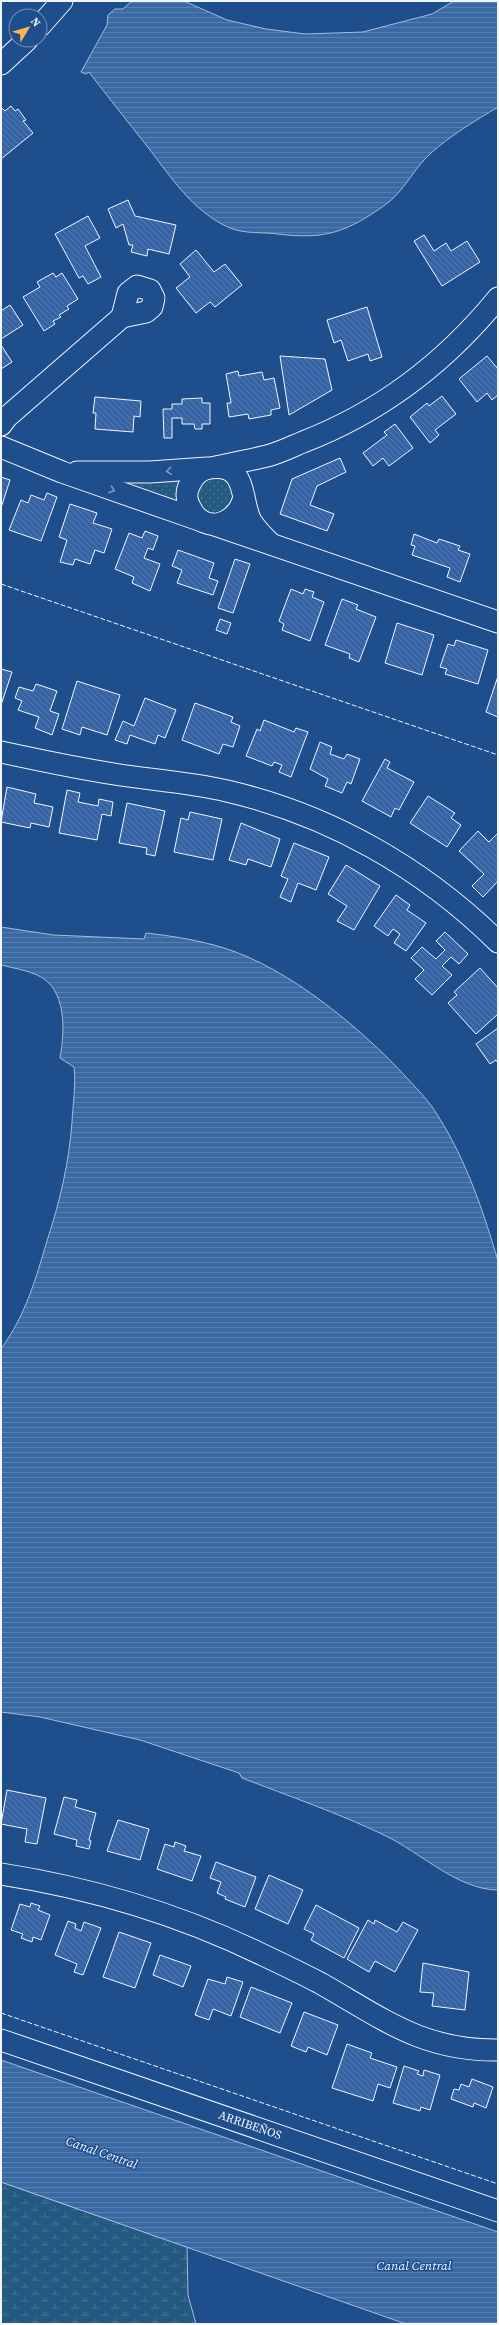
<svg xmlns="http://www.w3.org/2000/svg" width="499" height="2325" font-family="'Source Serif 4',serif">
<defs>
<pattern id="grass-dots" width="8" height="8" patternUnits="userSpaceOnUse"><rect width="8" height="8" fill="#245a82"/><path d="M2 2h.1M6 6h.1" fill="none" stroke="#447295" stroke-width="1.8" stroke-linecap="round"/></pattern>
<pattern id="wetland-marsh" width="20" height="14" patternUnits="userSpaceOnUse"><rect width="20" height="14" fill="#245a82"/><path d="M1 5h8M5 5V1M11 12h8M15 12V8" fill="none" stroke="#447295"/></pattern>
<pattern id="water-rules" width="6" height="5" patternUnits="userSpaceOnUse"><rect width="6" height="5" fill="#3b69a3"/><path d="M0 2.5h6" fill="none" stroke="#587fb1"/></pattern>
<pattern id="building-back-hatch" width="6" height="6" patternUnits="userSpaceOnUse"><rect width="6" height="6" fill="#3563a3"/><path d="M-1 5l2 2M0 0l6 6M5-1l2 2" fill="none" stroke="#537ab1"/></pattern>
</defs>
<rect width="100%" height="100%" fill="#1f4e8c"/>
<g fill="url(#grass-dots)" stroke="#a8bbd7">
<path d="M 216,476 L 228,481 L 236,492 L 229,511 L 210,515 L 197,502 C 197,487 201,481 216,476 Z"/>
<polygon points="182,479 182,503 116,480"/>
</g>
<polygon fill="url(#wetland-marsh)" stroke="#a8bbd7" points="1,2182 187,2247 188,2295 196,2324 1,2324"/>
<g fill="url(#water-rules)" stroke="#a8bbd7">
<path d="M 132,1 L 184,1 L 227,20 L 266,29 L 305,34 L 363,32 L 432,14 L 454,1 L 498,1 L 498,107 C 475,121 451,135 431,153 C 413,169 404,192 385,205 C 347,232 325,240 278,234 C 262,232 245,234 230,228 C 193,212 171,177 147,146 C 128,122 108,97 89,72 L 86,74 L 81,72 L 107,25 L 108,15 L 115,9 L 123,9 Z"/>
<path d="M 1,927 L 53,935 L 144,939 L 146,933 C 172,936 198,940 224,948 C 289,968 362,1029 407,1078 C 418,1090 430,1102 438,1116 C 466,1160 483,1210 498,1261 L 498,1890 C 458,1890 420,1852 384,1835 C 338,1813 289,1796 242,1778 L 239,1773 L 140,1740 L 40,1717 L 1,1712 L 1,1349 C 26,1314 35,1281 47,1241 C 60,1201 69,1163 72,1122 C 73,1103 76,1086 74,1067 L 60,1058 C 65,1030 67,988 37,975 C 26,970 13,968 1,965 Z"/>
<polygon points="1,2060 498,2232 498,2324 406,2324 1,2182"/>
</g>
<g fill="url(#building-back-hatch)" stroke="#f2f6ff">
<polygon points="11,106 15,111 18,109 26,120 23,121 33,133 1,159 1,107 5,111"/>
<polygon points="128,200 135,216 176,225 169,254 148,249 147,256 131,252 133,245 129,245 123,224 116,228 108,209"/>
<polygon points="88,216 100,238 85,246 101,277 88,284 83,276 79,278 55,234"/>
<polygon points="424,235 434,251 446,243 451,251 467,241 480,262 442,286 414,241"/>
<polygon points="196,250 214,272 225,264 242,285 215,307 210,302 196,313 176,288 190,277 180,264"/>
<polygon points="53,273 56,277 62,273 78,299 67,306 69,309 59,315 61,317 53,321 55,324 44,331 23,297 40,287 37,282"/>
<polygon points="10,305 23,325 1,339 1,311"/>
<polygon points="367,307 382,357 370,361 368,354 348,361 341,340 334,343 327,320"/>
<polygon points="1,345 12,362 1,369"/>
<polygon points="280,356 325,359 332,390 289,415"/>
<polygon points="487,356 498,369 498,395 492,400 487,393 477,402 459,379"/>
<polygon points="238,371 239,376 262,372 264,380 274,378 280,408 271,410 271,415 249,419 248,414 229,417 227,403 231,403 226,374"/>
<polygon points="442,396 456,414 435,430 439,435 430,443 410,417 427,403 429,406"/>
<polygon points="95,397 141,401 140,417 134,416 133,432 95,429 96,413 93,413"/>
<polygon points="202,398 202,403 210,403 210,424 202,424 202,429 195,429 194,424 182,424 182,418 172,418 172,438 164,438 163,409 172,409 172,404 182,404 182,399"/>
<polygon points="395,424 413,448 389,466 383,458 373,466 363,453 387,435 384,432"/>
<polygon points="340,458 346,472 317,486 310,505 334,514 327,531 280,514 292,479"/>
<polygon points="1,477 10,480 1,508"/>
<polygon points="47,493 57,497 41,541 9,530 21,500 28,503 31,495 44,500"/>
<polygon points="70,504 97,513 93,523 112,529 104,553 95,550 90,564 75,559 73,565 60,562 67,540 59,537"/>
<polygon points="145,531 158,536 153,550 148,548 144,558 160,564 150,591 132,583 134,577 115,569 129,533 142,538"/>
<polygon points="414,534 437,543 439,539 460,546 458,550 470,554 460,582 447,577 450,568 412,555 415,546 411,545"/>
<polygon points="178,550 214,563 209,578 218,581 213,595 177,583 182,570 172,566"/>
<polygon points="235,559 250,564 233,613 218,608"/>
<polygon points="291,589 303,594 305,589 314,592 312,597 324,602 310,641 282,630 284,624 279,621"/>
<polygon points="342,599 358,605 356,609 376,617 359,662 349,658 350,654 325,645"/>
<polygon points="220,619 231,623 227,634 216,630"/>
<polygon points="397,623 434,635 422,675 385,663"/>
<polygon points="456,640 488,650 478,684 445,674 447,669 440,667 448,644 454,646"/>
<polygon points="1,669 12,672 1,705"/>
<polygon points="498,676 498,717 486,712"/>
<polygon points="77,681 120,695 107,735 82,727 80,735 62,729"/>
<polygon points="36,684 57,691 50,711 59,714 52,735 35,728 39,717 18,710 22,701 15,698 19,687 33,691"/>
<polygon points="145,698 176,710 165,738 158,735 155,744 130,735 127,744 115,740 123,721 134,726"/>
<polygon points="195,703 233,717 231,722 240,726 233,747 223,744 219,754 182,740"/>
<polygon points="264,720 294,732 296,728 308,732 291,777 279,772 282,765 274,762 272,766 246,756 257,729 260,731"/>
<polygon points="320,742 332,747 330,754 344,759 347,754 360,759 351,784 347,782 342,793 325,786 328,779 310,769"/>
<polygon points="385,759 390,762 387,768 414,782 399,810 395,808 391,817 362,801"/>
<polygon points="7,787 36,794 34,803 53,807 49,827 31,823 30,828 1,822"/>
<polygon points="67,790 80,793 78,802 98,806 99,799 113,802 111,816 102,814 97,840 59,833"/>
<polygon points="428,796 455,813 451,818 461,825 447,847 410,823"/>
<polygon points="127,803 165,811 155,856 146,854 147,848 119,843"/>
<polygon points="190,812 222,819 213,860 174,852 181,818 188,820"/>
<polygon points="241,823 280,839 271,867 248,859 246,865 229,860"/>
<polygon points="478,831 489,842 498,833 498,881 483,897 472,886 484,874 459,851"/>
<polygon points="294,843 329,857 316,890 298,883 291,902 280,897 288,879 281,876"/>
<polygon points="346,865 380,886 354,930 337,921 347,906 328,894"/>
<polygon points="396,895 410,905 407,910 426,923 406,951 394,943 400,934 393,929 388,936 374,926"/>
<polygon points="445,932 468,954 459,964 451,957 442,966 452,975 432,995 415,979 424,970 411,958 422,947 436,959 445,950 436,941"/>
<polygon points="480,968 498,988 498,1014 476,1034 448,1003 457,995 454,992"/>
<polygon points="498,1028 498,1063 496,1060 490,1064 476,1044"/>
<polygon points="7,1790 46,1798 37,1844 25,1842 27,1829 1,1824"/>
<polygon points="64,1797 77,1800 75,1807 96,1813 89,1840 91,1841 89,1849 76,1846 77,1840 54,1834"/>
<polygon points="118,1820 149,1829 140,1860 107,1851"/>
<polygon points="175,1842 186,1846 184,1851 201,1856 192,1881 157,1869 165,1844 174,1847"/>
<polygon points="216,1862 256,1877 245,1907 225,1899 226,1897 217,1893 221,1882 210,1878"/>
<polygon points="269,1875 303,1890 288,1924 255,1909"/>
<polygon points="31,1903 40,1906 38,1910 50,1915 41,1940 33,1937 32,1942 21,1938 23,1934 11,1930 20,1904 30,1907"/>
<polygon points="316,1905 359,1928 344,1958 311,1940 314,1934 304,1929"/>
<polygon points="368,1920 374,1924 375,1920 397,1932 403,1922 418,1930 395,1972 375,1961 369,1972 347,1959"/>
<polygon points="68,1921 76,1924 75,1928 81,1931 84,1922 101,1928 83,1975 74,1972 77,1964 55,1955"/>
<polygon points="119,1932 151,1943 135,1988 103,1977"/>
<polygon points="160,1955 191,1966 183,1987 153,1975"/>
<polygon points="423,1963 469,1972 465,2010 432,2006 434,1993 420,1992"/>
<polygon points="227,1977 243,1982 231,2016 213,2009 209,2020 195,2015 208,1979 225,1984"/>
<polygon points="251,1987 292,2003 280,2033 240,2017"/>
<polygon points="304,2012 338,2025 327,2055 308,2047 306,2052 291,2046"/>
<polygon points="347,2044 372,2053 370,2058 397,2067 390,2088 378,2084 373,2101 332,2088"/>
<polygon points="404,2066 419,2071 417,2074 423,2076 424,2070 440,2075 430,2110 421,2107 420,2111 393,2103"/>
<polygon points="472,2079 493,2087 486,2108 474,2103 473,2107 451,2099 454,2089 459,2090 461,2084 469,2087"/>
</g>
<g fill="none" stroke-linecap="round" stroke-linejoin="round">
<g stroke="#f2f6ff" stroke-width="23">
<g id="minor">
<polyline points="40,26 62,1"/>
<polyline points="1,64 27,40"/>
<polygon points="137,286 150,290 154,298 152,307 146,312 122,317 128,293"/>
<polyline points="1,425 7,417 122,317"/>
<polyline points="1,447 62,472 202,521"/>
<path d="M 216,467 C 233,463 250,460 267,456 C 279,453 291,447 303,442 C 381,412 445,363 498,298"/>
<polyline points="77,472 150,472 207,468"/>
<path d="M 244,496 C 239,524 204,537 190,507 C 186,500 186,491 190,484 C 194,475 201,469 210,468 C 248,462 240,500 251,521 C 256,529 264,537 271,544"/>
<polyline points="212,524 498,622"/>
<path d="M 1,752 C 38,760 76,768 114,774 C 151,780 190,782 227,791 C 330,815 423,868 498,942"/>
<path d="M 1,1874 C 91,1888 181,1915 263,1955 C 282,1964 301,1973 320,1983 C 382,2018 422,2051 498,2050"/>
<polyline points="1,2040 498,2211"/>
</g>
</g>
<use href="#minor" stroke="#1f4e8c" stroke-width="21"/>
<g stroke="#f2f6ff" stroke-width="1" stroke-dasharray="5 2" stroke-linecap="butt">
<polyline points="1,584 498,755"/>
<polyline points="1,2013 498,2184"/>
</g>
</g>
<defs><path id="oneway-chevron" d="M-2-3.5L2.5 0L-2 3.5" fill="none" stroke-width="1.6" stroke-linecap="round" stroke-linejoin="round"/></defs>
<g stroke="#7e9ac0">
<use href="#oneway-chevron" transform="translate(169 471) rotate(175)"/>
<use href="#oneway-chevron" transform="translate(112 490) rotate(20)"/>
</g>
<g text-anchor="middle" stroke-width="3" stroke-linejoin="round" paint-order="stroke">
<g font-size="12" fill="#f2f6ff" stroke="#1f4e8c">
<text transform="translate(250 2125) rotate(19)" y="4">ARRIBEÑOS</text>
</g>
<g font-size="13" font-style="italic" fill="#f2f6ff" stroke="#1f4e8c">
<text transform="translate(102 2152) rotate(19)" y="5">Canal Central</text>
<text x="414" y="2270">Canal Central</text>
</g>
</g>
<rect width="499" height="2325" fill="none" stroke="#f2f6ff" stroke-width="4"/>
<g transform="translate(28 28) rotate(52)"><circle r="19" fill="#1f4e8c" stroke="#7391ba"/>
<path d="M0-3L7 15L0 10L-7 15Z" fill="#ffb74d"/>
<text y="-6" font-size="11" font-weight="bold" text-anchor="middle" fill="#f2f6ff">N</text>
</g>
</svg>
